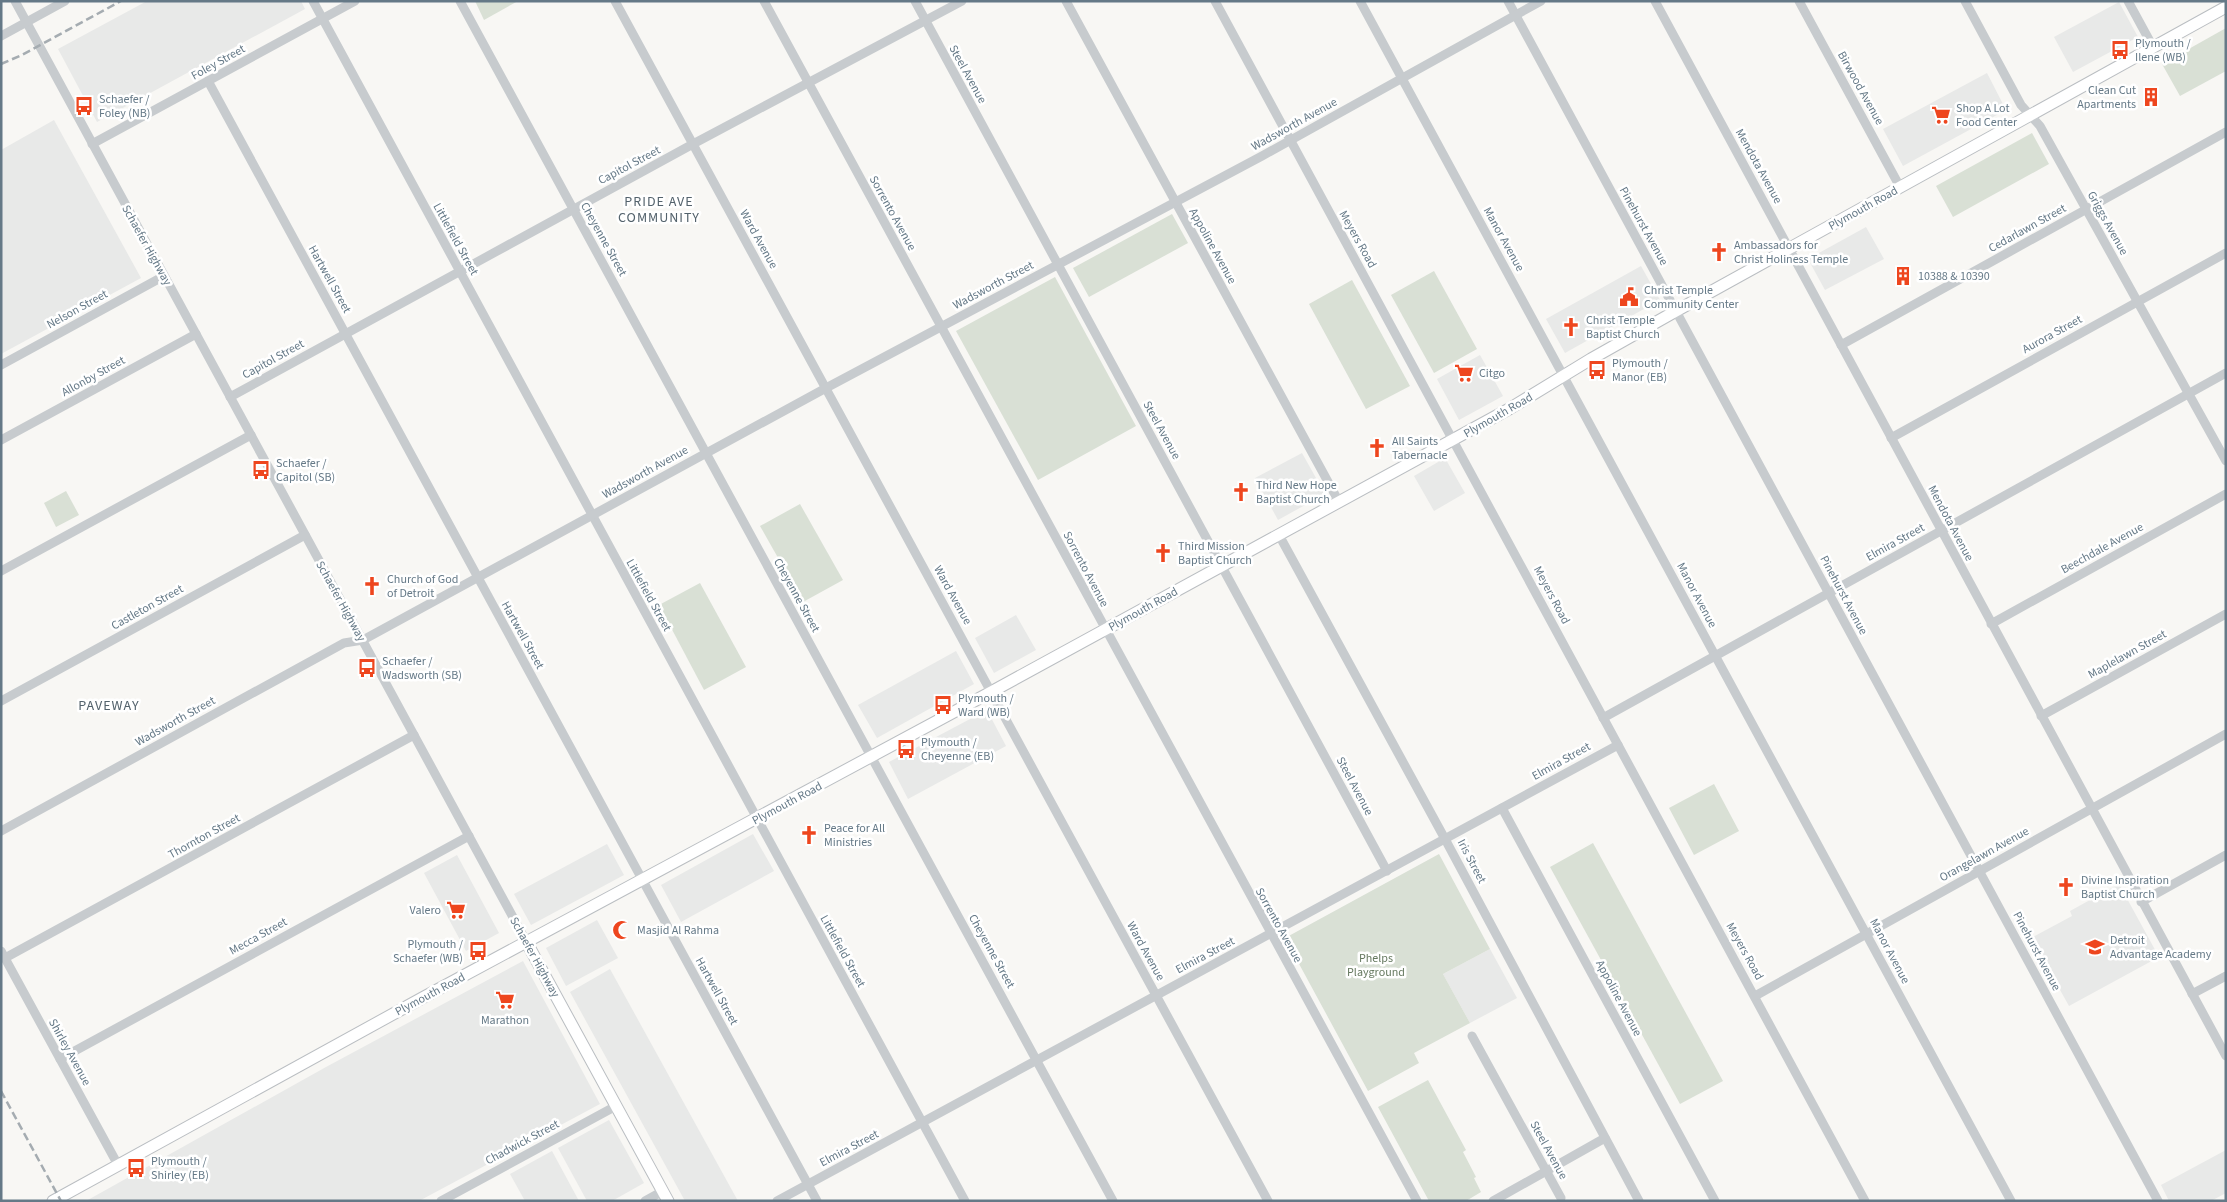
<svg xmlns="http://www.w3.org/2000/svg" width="2227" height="1202" font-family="'Source Sans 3',sans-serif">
<rect width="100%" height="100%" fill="#f8f7f4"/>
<g fill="#e8e9e8">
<polygon points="147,1 301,1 305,9 97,122 58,49"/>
<polygon points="2119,2 2138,37 2073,72 2054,37"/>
<polygon points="1987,73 2006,110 1903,166 1883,129"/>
<polygon points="54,120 141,278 1,354 1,150"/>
<polygon points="1866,227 1884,259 1825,290 1808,259"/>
<polygon points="1641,266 1660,300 1565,353 1546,319"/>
<polygon points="1480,355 1503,396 1459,420 1437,379"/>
<polygon points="1302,453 1325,494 1278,520 1255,478"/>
<polygon points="1445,458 1465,493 1434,511 1414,476"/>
<polygon points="1016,615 1036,650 994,673 975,638"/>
<polygon points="956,651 974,684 877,738 858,705"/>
<polygon points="987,710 1006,746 908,799 889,762"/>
<polygon points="753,834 774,871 681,922 661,885"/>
<polygon points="607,844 624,875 531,925 514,894"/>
<polygon points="457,855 499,933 466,951 424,873"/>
<polygon points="2119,884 2159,957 2069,1006 2031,938 2072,916 2070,911"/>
<polygon points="597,920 618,958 566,986 546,948"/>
<polygon points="1490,949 1517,998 1470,1023 1443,974"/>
<polygon points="523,961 600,1104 419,1201 86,1201 326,1067"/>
<polygon points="610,969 738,1201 685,1201 570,992"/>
<polygon points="609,1120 644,1183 612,1201 587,1201 558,1148"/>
<polygon points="2226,1150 2226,1193 2211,1201 2169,1201 2161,1185"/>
<polygon points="552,1151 579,1201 525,1201 510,1174"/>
</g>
<g fill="#d9e0d5">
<polygon points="475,1 518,1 484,20"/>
<polygon points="2226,28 2226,71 2180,96 2162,64"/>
<polygon points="2032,133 2049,164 1953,217 1936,186"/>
<polygon points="1172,214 1188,243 1089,297 1073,268"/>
<polygon points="1434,271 1477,349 1434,373 1391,295"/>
<polygon points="1055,277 1136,426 1038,480 956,331"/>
<polygon points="1352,280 1410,386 1366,409 1309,304"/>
<polygon points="66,491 79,515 56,527 44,503"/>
<polygon points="800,504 843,580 803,602 760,526"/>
<polygon points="700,583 746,667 704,690 659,605"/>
<polygon points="1714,784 1739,831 1694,855 1669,808"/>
<polygon points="1593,843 1723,1081 1680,1104 1550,867"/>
<polygon points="1439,854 1490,949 1443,974 1470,1023 1414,1053 1419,1063 1368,1091 1285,938"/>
<polygon points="1428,1080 1466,1150 1463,1152 1476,1177 1474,1178 1481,1192 1466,1201 1429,1201 1378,1107"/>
</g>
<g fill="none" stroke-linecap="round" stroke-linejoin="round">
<g stroke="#babec2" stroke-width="13">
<g id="major">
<polyline points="527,943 668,1201"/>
<polyline points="53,1201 424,997 991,692 1509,409 1591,359 1676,311 2226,7"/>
</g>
</g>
<g stroke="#c7cbce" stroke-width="9">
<polyline points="15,1 527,943"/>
<polyline points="313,1 965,1201"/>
<polyline points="460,1 1113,1201"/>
<polyline points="615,1 1268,1201"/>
<polyline points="764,1 1417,1201"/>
<polyline points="915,1 1387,871"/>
<polyline points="1066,1 1339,502"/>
<polyline points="1215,1 1865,1201"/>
<polyline points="1360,1 2011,1201"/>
<polyline points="1508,1 2158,1201"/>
<polyline points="1655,1 2226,1056"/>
<polyline points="1799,1 1900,187"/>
<polyline points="1965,1 2021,105 2040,126 2226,461"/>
<polyline points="2128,1 2153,47"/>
<polyline points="1,36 65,1"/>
<polyline points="208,81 817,1201"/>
<polyline points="92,144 355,1"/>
<polyline points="1841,345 2226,132"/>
<polyline points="1,365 164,276"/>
<polyline points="230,397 693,144 962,1"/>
<polyline points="1891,438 2226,253"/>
<polyline points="1,440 196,334"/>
<polyline points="1279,535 1445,839 1639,1201"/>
<polyline points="1,571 251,435"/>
<polyline points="1991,624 2226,494"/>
<polyline points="1,701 305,535"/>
<polyline points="2041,716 2226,614"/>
<polyline points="1603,718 2226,373"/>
<polyline points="1502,808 1715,1201"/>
<polyline points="1,831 344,643 363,640 826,388 1262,156 1541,1"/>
<polyline points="2141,902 2226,855"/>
<polyline points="1,951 118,1165"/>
<polyline points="5,958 414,735"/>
<polyline points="2192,994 2226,976"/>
<polyline points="1755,996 2226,734"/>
<polyline points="1472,1036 1561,1198"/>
<polyline points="60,1059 469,836"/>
<polyline points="441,1201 616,1106"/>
<polyline points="645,1201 663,1191"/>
<polyline points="777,1201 1618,745"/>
<polyline points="1493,1201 1605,1138"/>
</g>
<use href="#major" stroke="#fff" stroke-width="11"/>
<g stroke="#a5acb1" stroke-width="2.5" stroke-dasharray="8 4" stroke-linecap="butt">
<polyline points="1,64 22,55 121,1"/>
<polyline points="1,1091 61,1201"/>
</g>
</g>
<defs>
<g id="bus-bare" transform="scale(1.5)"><path d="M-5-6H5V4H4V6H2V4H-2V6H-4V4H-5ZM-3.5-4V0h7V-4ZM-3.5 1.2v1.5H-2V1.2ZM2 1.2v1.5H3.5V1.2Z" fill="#ee461e" stroke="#fff" stroke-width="2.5" paint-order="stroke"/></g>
<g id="building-bare" transform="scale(1.5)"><path d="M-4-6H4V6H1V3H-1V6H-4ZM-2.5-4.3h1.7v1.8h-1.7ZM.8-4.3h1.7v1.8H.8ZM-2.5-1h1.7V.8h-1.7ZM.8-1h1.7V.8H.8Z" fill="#ee461e" stroke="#fff" stroke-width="2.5" paint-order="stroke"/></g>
<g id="supermarket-bare" transform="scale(1.5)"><path d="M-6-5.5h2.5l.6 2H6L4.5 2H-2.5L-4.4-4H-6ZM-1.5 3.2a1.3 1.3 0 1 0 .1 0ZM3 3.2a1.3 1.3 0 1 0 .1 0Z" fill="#ee461e" stroke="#fff" stroke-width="2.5" paint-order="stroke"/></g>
<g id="church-bare" transform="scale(1.5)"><path d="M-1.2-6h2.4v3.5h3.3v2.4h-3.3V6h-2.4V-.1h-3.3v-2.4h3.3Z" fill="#ee461e" stroke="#fff" stroke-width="2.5" paint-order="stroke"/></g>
<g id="civic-bare" transform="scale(1.5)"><path d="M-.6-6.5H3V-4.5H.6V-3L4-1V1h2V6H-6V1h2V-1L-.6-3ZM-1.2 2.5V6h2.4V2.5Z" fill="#ee461e" stroke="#fff" stroke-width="2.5" paint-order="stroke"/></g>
<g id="mosque-bare" transform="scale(1.5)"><path d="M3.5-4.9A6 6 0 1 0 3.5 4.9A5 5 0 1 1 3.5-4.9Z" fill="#ee461e" stroke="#fff" stroke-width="2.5" paint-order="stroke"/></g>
<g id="school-bare" transform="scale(1.5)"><path d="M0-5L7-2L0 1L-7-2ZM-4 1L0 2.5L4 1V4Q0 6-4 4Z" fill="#ee461e" stroke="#fff" stroke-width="2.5" paint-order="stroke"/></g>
</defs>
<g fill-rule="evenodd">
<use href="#bus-bare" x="2120" y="50"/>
<use href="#building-bare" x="2151" y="97"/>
<use href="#bus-bare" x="84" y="106"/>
<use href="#supermarket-bare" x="1941" y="115"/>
<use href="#church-bare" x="1719" y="252"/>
<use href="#building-bare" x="1903" y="276"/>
<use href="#civic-bare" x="1629" y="297"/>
<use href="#church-bare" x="1571" y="327"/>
<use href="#bus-bare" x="1597" y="370"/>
<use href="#supermarket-bare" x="1464" y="373"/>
<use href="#church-bare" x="1377" y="448"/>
<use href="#bus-bare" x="261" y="470"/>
<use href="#church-bare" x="1241" y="492"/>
<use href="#church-bare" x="1163" y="553"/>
<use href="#church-bare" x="372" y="586"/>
<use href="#bus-bare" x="367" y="668"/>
<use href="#bus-bare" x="943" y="705"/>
<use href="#bus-bare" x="906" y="749"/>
<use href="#church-bare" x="809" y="835"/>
<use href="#church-bare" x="2066" y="887"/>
<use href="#supermarket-bare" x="456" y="910"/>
<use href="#mosque-bare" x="622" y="930"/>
<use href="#school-bare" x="2095" y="947"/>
<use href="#bus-bare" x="478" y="951"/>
<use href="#supermarket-bare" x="505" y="1000"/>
<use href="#bus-bare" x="136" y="1168"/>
</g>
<g text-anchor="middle" stroke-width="5" stroke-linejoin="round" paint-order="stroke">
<g font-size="12" fill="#657987" stroke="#fff" text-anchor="start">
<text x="2135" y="47">Plymouth /<tspan x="2135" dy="14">Ilene (WB)</tspan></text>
<text x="2136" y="94" text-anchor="end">Clean Cut<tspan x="2136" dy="14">Apartments</tspan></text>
<text x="99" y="103">Schaefer /<tspan x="99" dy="14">Foley (NB)</tspan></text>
<text x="1956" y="112">Shop A Lot<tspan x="1956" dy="14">Food Center</tspan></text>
<text x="1734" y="249">Ambassadors for<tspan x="1734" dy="14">Christ Holiness Temple</tspan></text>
<text x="1918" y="280">10388 &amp; 10390</text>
<text x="1644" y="294">Christ Temple<tspan x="1644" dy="14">Community Center</tspan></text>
<text x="1586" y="324">Christ Temple<tspan x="1586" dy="14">Baptist Church</tspan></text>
<text x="1612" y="367">Plymouth /<tspan x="1612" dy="14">Manor (EB)</tspan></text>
<text x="1479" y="377">Citgo</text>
<text x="1392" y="445">All Saints<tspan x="1392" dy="14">Tabernacle</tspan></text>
<text x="276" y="467">Schaefer /<tspan x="276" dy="14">Capitol (SB)</tspan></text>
<text x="1256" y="489">Third New Hope<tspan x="1256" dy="14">Baptist Church</tspan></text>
<text x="1178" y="550">Third Mission<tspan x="1178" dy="14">Baptist Church</tspan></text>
<text x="387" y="583">Church of God<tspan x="387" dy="14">of Detroit</tspan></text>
<text x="382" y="665">Schaefer /<tspan x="382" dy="14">Wadsworth (SB)</tspan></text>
<text x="958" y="702">Plymouth /<tspan x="958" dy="14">Ward (WB)</tspan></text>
<text x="921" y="746">Plymouth /<tspan x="921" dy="14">Cheyenne (EB)</tspan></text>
<text x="824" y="832">Peace for All<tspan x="824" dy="14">Ministries</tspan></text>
<text x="2081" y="884">Divine Inspiration<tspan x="2081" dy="14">Baptist Church</tspan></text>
<text x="441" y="914" text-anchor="end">Valero</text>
<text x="637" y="934">Masjid Al Rahma</text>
<text x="2110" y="944">Detroit<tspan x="2110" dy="14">Advantage Academy</tspan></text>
<text x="463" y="948" text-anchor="end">Plymouth /<tspan x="463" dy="14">Schaefer (WB)</tspan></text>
<text x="505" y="1024" text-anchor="middle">Marathon</text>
<text x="151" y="1165">Plymouth /<tspan x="151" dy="14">Shirley (EB)</tspan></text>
</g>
<g font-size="12" fill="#657987" stroke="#fff">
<text transform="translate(218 62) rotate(-29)" y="4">Foley Street</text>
<text transform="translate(968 74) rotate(61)" y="4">Steel Avenue</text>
<text transform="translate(1861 88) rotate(61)" y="4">Birwood Avenue</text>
<text transform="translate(1294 124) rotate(-29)" y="4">Wadsworth Avenue</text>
<text transform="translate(629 165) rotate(-28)" y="4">Capitol Street</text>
<text transform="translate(1759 166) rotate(61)" y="4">Mendota Avenue</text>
<text transform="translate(1863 208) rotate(-29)" y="4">Plymouth Road</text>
<text transform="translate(893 213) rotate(61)" y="4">Sorrento Avenue</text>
<text transform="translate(2108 223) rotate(61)" y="4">Griggs Avenue</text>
<text transform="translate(1644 226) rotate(61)" y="4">Pinehurst Avenue</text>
<text transform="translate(2027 228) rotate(-29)" y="4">Cedarlawn Street</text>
<text transform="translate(456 239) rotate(61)" y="4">Littlefield Street</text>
<text transform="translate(604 239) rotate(61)" y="4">Cheyenne Street</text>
<text transform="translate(759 239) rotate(61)" y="4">Ward Avenue</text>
<text transform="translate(1358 239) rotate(61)" y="4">Meyers Road</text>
<text transform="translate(1504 239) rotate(61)" y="4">Manor Avenue</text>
<text transform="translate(147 245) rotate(61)" y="4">Schaefer Highway</text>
<text transform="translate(1213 246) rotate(61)" y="4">Appoline Avenue</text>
<text transform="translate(330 279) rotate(61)" y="4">Hartwell Street</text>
<text transform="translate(993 285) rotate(-28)" y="4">Wadsworth Street</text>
<text transform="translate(77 309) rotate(-29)" y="4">Nelson Street</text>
<text transform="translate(2052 334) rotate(-29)" y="4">Aurora Street</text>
<text transform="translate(273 359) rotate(-29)" y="4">Capitol Street</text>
<text transform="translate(93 376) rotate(-29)" y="4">Allonby Street</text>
<text transform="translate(1498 415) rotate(-30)" y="4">Plymouth Road</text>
<text transform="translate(1162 430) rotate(61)" y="4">Steel Avenue</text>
<text transform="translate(645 472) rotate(-29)" y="4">Wadsworth Avenue</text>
<text transform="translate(1951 523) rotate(62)" y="4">Mendota Avenue</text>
<text transform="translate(1895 542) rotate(-29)" y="4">Elmira Street</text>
<text transform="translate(2102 548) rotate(-29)" y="4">Beechdale Avenue</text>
<text transform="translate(1086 569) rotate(62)" y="4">Sorrento Avenue</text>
<text transform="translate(649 595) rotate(61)" y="4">Littlefield Street</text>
<text transform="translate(797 595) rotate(61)" y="4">Cheyenne Street</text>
<text transform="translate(953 595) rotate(61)" y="4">Ward Avenue</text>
<text transform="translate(1552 595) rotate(62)" y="4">Meyers Road</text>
<text transform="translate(1697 595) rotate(62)" y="4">Manor Avenue</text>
<text transform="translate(1844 595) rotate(62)" y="4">Pinehurst Avenue</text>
<text transform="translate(341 601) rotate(61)" y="4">Schaefer Highway</text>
<text transform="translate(147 607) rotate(-29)" y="4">Castleton Street</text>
<text transform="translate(1143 609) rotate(-29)" y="4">Plymouth Road</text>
<text transform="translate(523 635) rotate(61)" y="4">Hartwell Street</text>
<text transform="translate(2127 654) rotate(-29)" y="4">Maplelawn Street</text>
<text transform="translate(175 721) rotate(-29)" y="4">Wadsworth Street</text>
<text transform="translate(1561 761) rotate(-29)" y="4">Elmira Street</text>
<text transform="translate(1355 786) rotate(62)" y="4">Steel Avenue</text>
<text transform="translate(787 803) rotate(-28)" y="4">Plymouth Road</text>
<text transform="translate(204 836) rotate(-29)" y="4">Thornton Street</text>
<text transform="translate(1984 854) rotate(-29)" y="4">Orangelawn Avenue</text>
<text transform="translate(1472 861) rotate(62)" y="4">Iris Street</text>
<text transform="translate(1279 925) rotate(61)" y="4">Sorrento Avenue</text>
<text transform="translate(258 936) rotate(-29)" y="4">Mecca Street</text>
<text transform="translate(843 951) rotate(61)" y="4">Littlefield Street</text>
<text transform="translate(992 951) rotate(61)" y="4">Cheyenne Street</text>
<text transform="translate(1146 951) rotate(61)" y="4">Ward Avenue</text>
<text transform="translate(1745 951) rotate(61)" y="4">Meyers Road</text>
<text transform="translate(1890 951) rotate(62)" y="4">Manor Avenue</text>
<text transform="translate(2037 951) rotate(62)" y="4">Pinehurst Avenue</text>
<text transform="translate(1205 955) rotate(-28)" y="4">Elmira Street</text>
<text transform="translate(535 957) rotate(61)" y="4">Schaefer Highway</text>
<text transform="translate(717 991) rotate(61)" y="4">Hartwell Street</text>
<text transform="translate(430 994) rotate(-28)" y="4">Plymouth Road</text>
<text transform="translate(1619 998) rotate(62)" y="4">Appoline Avenue</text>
<text transform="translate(70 1052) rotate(61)" y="4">Shirley Avenue</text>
<text transform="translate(522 1142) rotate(-28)" y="4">Chadwick Street</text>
<text transform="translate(849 1148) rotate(-28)" y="4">Elmira Street</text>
<text transform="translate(1549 1150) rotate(61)" y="4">Steel Avenue</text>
</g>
<g font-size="12" fill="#667960" stroke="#fff">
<text x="1376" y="962">Phelps<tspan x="1376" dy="14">Playground</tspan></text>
</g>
<g font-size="14" letter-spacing="1" fill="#53626c" stroke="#fff">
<text x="659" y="206">PRIDE AVE<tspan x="659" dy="16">COMMUNITY</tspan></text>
<text x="109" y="710">PAVEWAY</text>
</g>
</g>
<rect width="2227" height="1202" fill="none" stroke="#657987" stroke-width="5"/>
</svg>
